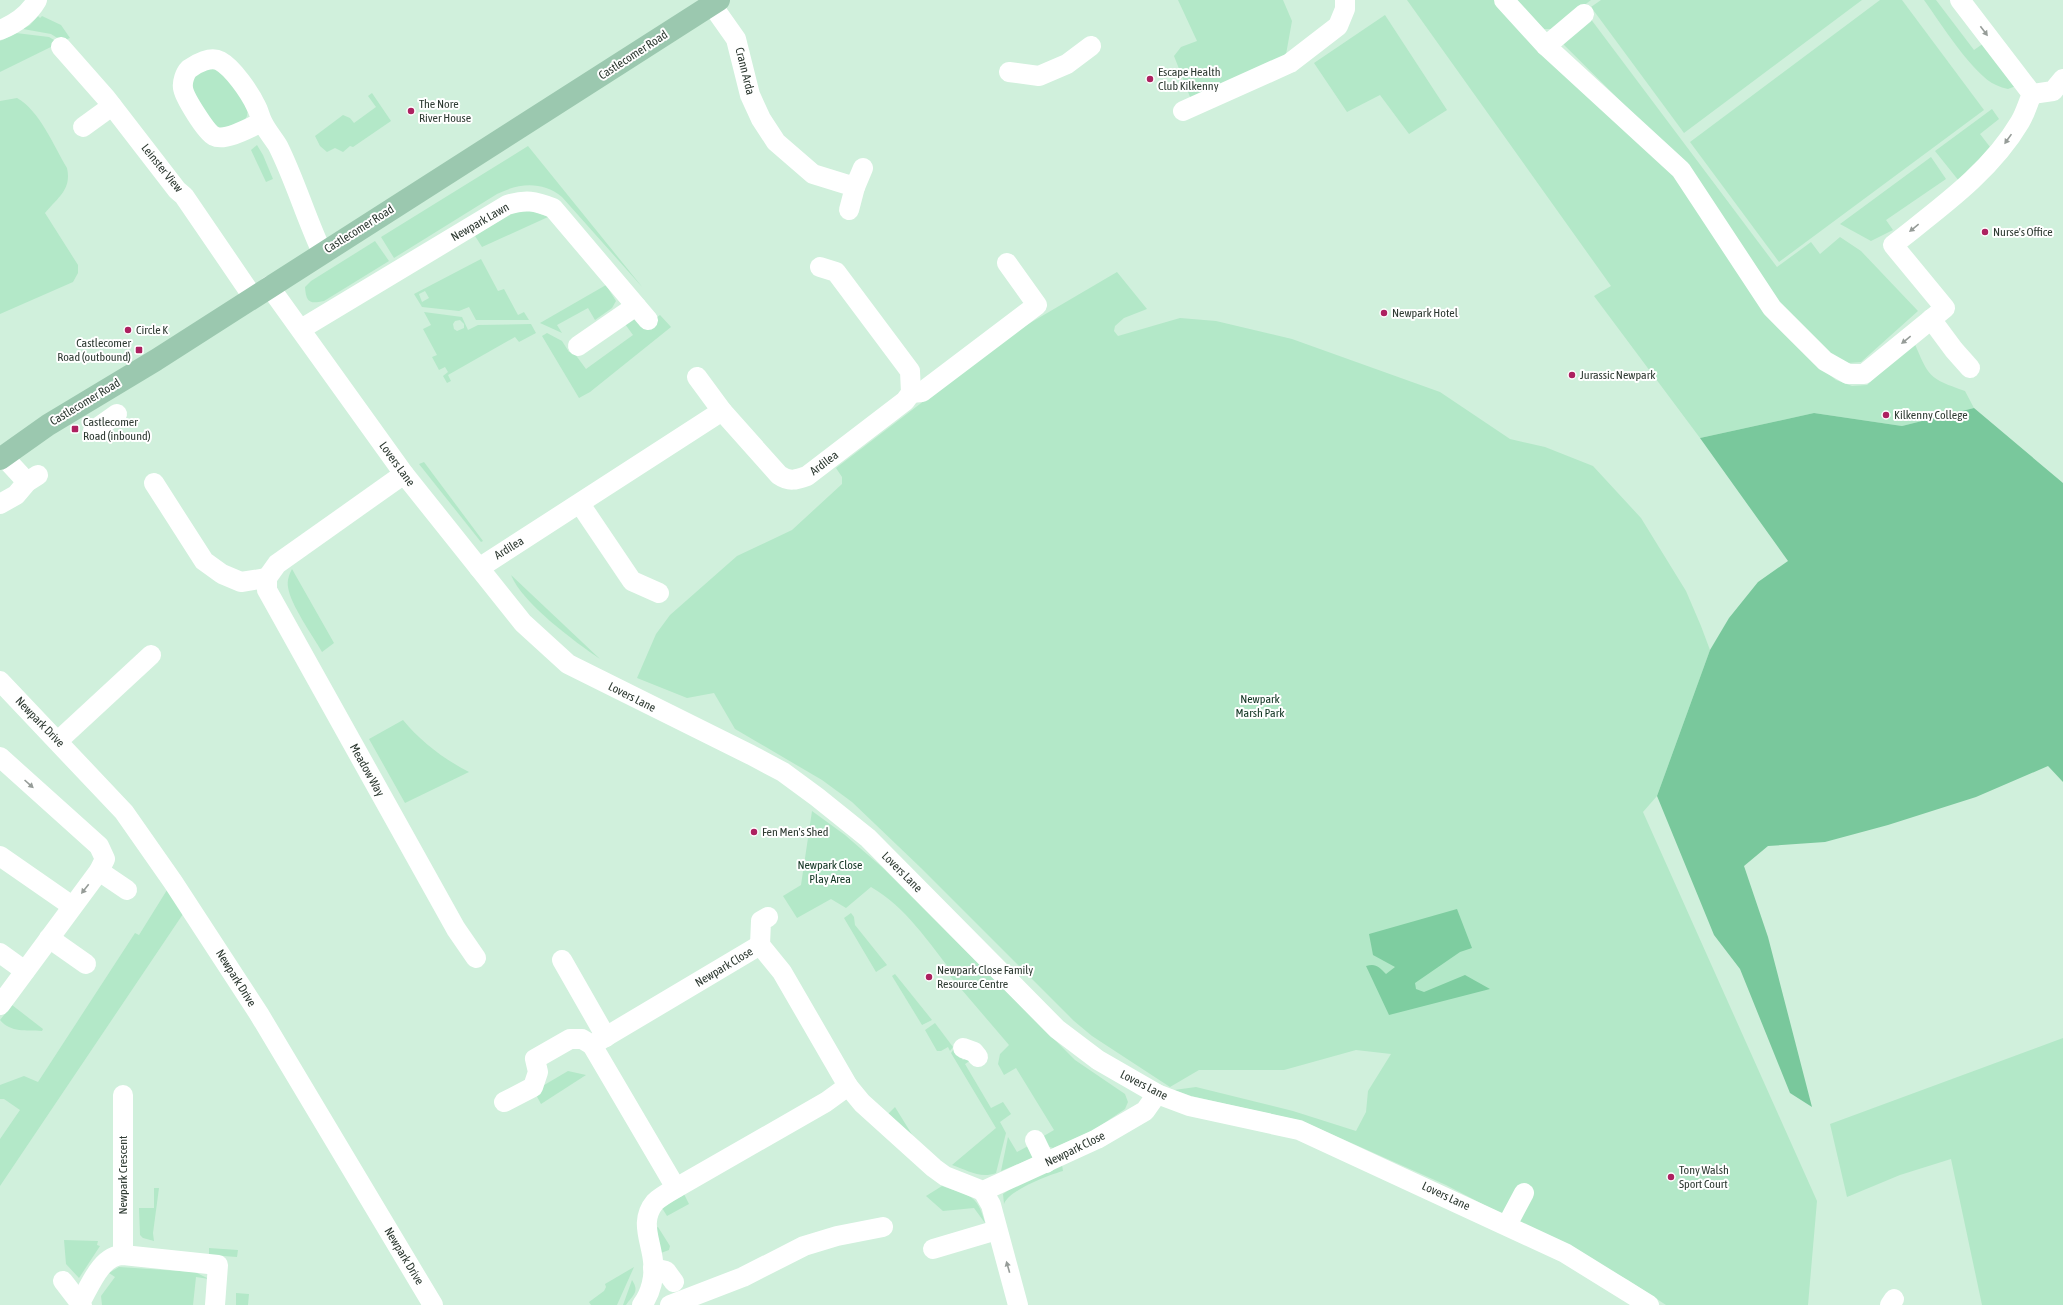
<svg xmlns="http://www.w3.org/2000/svg" width="2063" height="1305" font-family="'Asap Condensed',sans-serif">
<rect width="100%" height="100%" fill="#d0f0dc"/>
<g fill="#b3e8c8" fill-rule="evenodd">
<polygon points="1178,0 1283,0 1292,21 1285,60 1192,102 1174,56 1181,47 1197,41"/>
<path d="M 1407,0 L 1499,0 L 1678,172 L 1811,360 L 1836,380 L 1852,386 L 1867,385 L 1914,342 C 1929,377 1928,378 1965,391 L 1974,408 L 1902,426 L 1814,413 L 1700,438 L 1594,296 L 1611,286 Z"/>
<polygon points="1516,0 1591,0 1553,29 1544,29"/>
<polygon points="1601,0 1862,0 1684,133 1591,7"/>
<polygon points="1880,0 1902,0 1984,110 1779,262 1690,142"/>
<path d="M 1924,0 L 1936,0 L 1974,50 L 1984,43 L 2016,86 L 2008,89 C 2004,88 2000,87 1996,85 C 1973,75 1940,22 1924,0 Z"/>
<polygon points="1385,15 1447,110 1409,134 1380,95 1347,112 1314,63"/>
<polygon points="38,16 40,18 42,16 61,25 70,38 62,41 51,34 23,29 30,25"/>
<polygon points="1590,18 1777,267 1811,242 1820,254 1840,237 1861,251 1918,311 1861,362 1848,363 1829,357 1777,304 1682,162 1560,41"/>
<polygon points="16,33 49,37 59,43 0,72 0,41"/>
<polygon points="206,68 222,70 248,108 247,116 243,123 219,130 193,95 192,76"/>
<polygon points="372,93 391,121 353,147 350,146 343,152 335,148 327,152 320,146 315,136 343,115 350,118 354,123 376,107 368,96"/>
<path d="M 17,98 C 39,110 54,146 67,168 C 72,190 57,198 45,213 L 78,265 L 78,273 L 73,282 L 0,314 L 0,101 Z"/>
<polygon points="1992,109 1999,119 1980,134 1990,147 1959,181 1935,151"/>
<polygon points="257,145 263,155 273,179 266,182 251,150"/>
<path d="M 528,146 L 643,288 L 562,197 C 542,181 519,183 497,194 L 394,258 L 381,237 Z"/>
<polygon points="1931,157 1946,179 1886,220 1893,230 1871,241 1840,224"/>
<polygon points="526,208 548,217 482,247 475,236 510,214"/>
<path d="M 375,241 L 389,261 L 324,301 C 310,304 306,303 305,287 L 311,281 Z"/>
<path d="M 481,259 L 498,291 L 504,289 L 518,315 L 524,312 L 529,320 L 476,320 L 469,307 L 459,311 L 422,307 L 414,294 ZM 425,291 L 429,298 L 422,302 L 419,294 Z"/>
<polygon points="1117,272 1147,309 1124,318 1115,326 1114,331 1118,336 1180,318 1216,321 1292,339 1440,392 1510,439 1545,447 1593,466 1641,518 1686,591 1701,626 1710,650 1657,796 1643,812 1817,1201 1808,1305 1666,1305 1628,1280 1446,1185 1302,1121 1191,1096 1174,1090 1196,1087 1293,1111 1356,1131 1366,1112 1368,1091 1391,1054 1356,1050 1284,1070 1199,1070 1170,1087 1092,1036 1074,1021 921,868 852,802 822,780 735,729 714,693 687,698 637,678 656,634 670,615 737,556 792,530 842,484 842,477 836,468 1013,333"/>
<polygon points="606,285 616,301 612,308 595,320 588,308 557,325 562,333 540,323"/>
<path d="M 424,312 L 462,317 L 468,330 L 478,325 L 531,324 L 536,333 L 519,342 L 515,337 L 448,375 L 451,381 L 447,383 L 443,376 L 448,372 L 445,367 L 439,370 L 432,357 L 437,355 L 423,329 L 431,325 ZM 460,320 L 464,324 L 464,328 L 457,331 L 454,329 L 453,324 L 455,321 Z"/>
<polygon points="636,315 645,326 660,315 671,327 590,392 579,398 542,336 547,333 562,341 569,352 572,350 586,369 633,335 625,324"/>
<polygon points="424,462 483,541 481,542 419,464"/>
<path d="M 292,569 L 334,643 L 322,652 C 313,636 290,604 288,587 C 287,580 289,575 292,569 Z"/>
<path d="M 511,575 L 600,659 C 575,642 522,603 511,575 Z"/>
<path d="M 403,720 C 421,742 444,759 469,772 L 405,803 L 369,739 Z"/>
<path d="M 812,811 L 845,835 L 883,868 L 1075,1060 L 1125,1094 L 1128,1102 L 1125,1109 L 1094,1130 L 1053,1148 L 1047,1146 L 1042,1137 L 1054,1130 L 1016,1068 L 1004,1075 L 998,1064 L 1000,1054 L 1009,1045 L 950,976 L 953,973 C 928,942 906,907 871,887 L 846,908 L 831,899 L 797,918 L 783,896 L 801,885 Z"/>
<polygon points="167,890 183,914 0,1186 0,1139 20,1110 4,1099 0,1099 0,1085 24,1076 38,1082 135,933 139,935"/>
<polygon points="851,913 854,917 855,925 887,965 876,972 844,918"/>
<polygon points="895,974 932,1020 922,1025 892,976"/>
<path d="M 12,1005 L 43,1029 L 42,1031 C 26,1030 11,1033 0,1020 Z"/>
<polygon points="935,1023 953,1047 950,1051 948,1047 941,1051 937,1051 925,1030"/>
<polygon points="2063,1038 2063,1305 1982,1305 1951,1159 1900,1175 1847,1197 1830,1124"/>
<path d="M 954,1049 L 963,1060 L 971,1055 L 974,1058 L 965,1064 L 991,1108 L 1003,1102 L 1011,1114 L 1000,1122 L 1006,1133 L 996,1173 C 980,1179 967,1170 952,1165 L 996,1128 L 951,1053 Z"/>
<polygon points="568,1071 586,1075 541,1104 534,1091"/>
<polygon points="895,1107 916,1141 888,1114"/>
<polygon points="1008,1137 1017,1152 1030,1145 1033,1158 1001,1171"/>
<path d="M 1062,1165 L 1063,1171 C 1049,1175 1009,1190 1004,1204 L 1003,1194 L 1016,1185 Z"/>
<path d="M 942,1186 C 969,1196 977,1193 985,1223 L 974,1208 L 943,1211 L 926,1196 Z"/>
<polygon points="154,1188 159,1188 153,1233 154,1241 143,1238 140,1235 139,1208 154,1208"/>
<polygon points="684,1194 689,1204 667,1216 662,1208"/>
<polygon points="658,1227 670,1246 669,1250 661,1253 652,1231"/>
<polygon points="64,1240 98,1241 97,1245 100,1246 79,1278 66,1264"/>
<polygon points="209,1248 238,1250 237,1257 209,1255"/>
<polygon points="119,1267 195,1272 209,1279 196,1277 193,1305 102,1305 101,1296 115,1277 109,1273"/>
<polygon points="634,1267 617,1305 591,1305 589,1302 604,1291 606,1287 605,1284"/>
<path d="M 632,1280 C 640,1292 633,1295 626,1305 L 623,1305 Z"/>
<polygon points="236,1293 249,1294 248,1305 236,1305"/>
</g>
<polygon fill="#79c89c" points="1974,408 2063,483 2063,782 2048,766 1976,797 1888,825 1825,842 1768,846 1744,866 1768,937 1812,1107 1790,1093 1740,969 1714,935 1657,796 1710,650 1729,618 1758,582 1788,561 1700,438 1814,413 1902,426"/>
<path fill="#7ecda0" d="M 1457,909 L 1472,948 L 1460,952 L 1415,983 L 1416,989 L 1424,992 L 1465,975 L 1490,989 L 1389,1015 L 1366,966 C 1376,963 1379,967 1386,974 L 1395,967 L 1373,955 L 1369,934 Z"/>
<g fill="none" stroke-linecap="round" stroke-linejoin="round">
<g stroke="#fff" stroke-width="20">
<path d="M 1504,0 L 1546,46 L 1681,170 L 1772,308 L 1825,361 L 1848,374 L 1864,374 L 1945,308 L 1893,245 C 1938,209 1990,173 2020,122 C 2025,114 2028,103 2032,94 L 1960,0"/>
<polyline points="712,5 736,39 750,95 761,119 776,142 813,174 855,187 863,168"/>
<path d="M 0,30 C 15,24 29,14 37,0"/>
<polyline points="1546,46 1584,14"/>
<polyline points="61,47 106,98 177,190 184,196 253,297"/>
<polyline points="1009,72 1039,76 1067,64 1091,46"/>
<polyline points="2032,94 2053,91 2063,79"/>
<polyline points="1183,111 1290,63 1338,26 1345,9 1345,0"/>
<path d="M 262,122 C 251,127 225,142 214,136 C 206,132 184,97 183,88 C 182,82 185,73 189,69 C 197,63 211,56 220,61 C 233,68 250,93 256,106 C 259,111 260,118 263,123 C 267,131 273,138 278,146 C 295,180 306,218 322,252"/>
<polyline points="83,127 112,106"/>
<polyline points="849,210 855,187"/>
<polyline points="269,286 404,474 523,623 568,664 751,755 783,772 817,797 868,838 1057,1029 1098,1060 1157,1094 1189,1106 1299,1130 1565,1253 1649,1305"/>
<polyline points="1931,319 1954,350 1970,368"/>
<path d="M 301,329 L 507,205 C 526,199 535,201 553,208 L 648,320"/>
<polyline points="578,346 636,306"/>
<path d="M 697,377 L 722,411 L 779,475 C 789,482 796,480 807,476 L 905,401 L 911,393 L 910,371 L 836,272 L 820,267"/>
<polyline points="911,393 922,392 1037,305 1007,263"/>
<polyline points="93,431 117,414"/>
<polyline points="3,456 27,482"/>
<polyline points="404,474 277,564 267,578 267,590 456,929 476,958"/>
<polyline points="154,483 204,561 222,574 241,582 267,578"/>
<polyline points="0,504 16,495 27,482 38,475"/>
<polyline points="580,504 632,581 659,593"/>
<polyline points="479,568 722,411"/>
<polyline points="0,681 124,812 173,882 259,1014 433,1305"/>
<polyline points="58,741 151,655"/>
<polyline points="0,757 99,846 105,859 99,871 0,1005"/>
<polyline points="0,856 72,906"/>
<polyline points="99,871 127,890"/>
<polyline points="49,938 86,964"/>
<polyline points="760,945 761,921 768,917"/>
<polyline points="0,953 25,971"/>
<polyline points="562,960 606,1037"/>
<polyline points="963,1048 974,1052 978,1057"/>
<polyline points="123,1095 123,1255"/>
<polyline points="504,1102 533,1087 538,1072 535,1059 570,1039 582,1039 592,1045"/>
<polyline points="1035,1140 1046,1163"/>
<polyline points="676,1188 592,1045 760,945 782,972 848,1086 862,1103 934,1168 945,1176 983,1191 1097,1139 1145,1111 1157,1094"/>
<polyline points="983,1191 991,1205 1018,1305"/>
<polyline points="1507,1225 1524,1193"/>
<polyline points="933,1249 997,1230"/>
<polyline points="653,1268 666,1271 674,1282"/>
<polyline points="63,1281 80,1303"/>
<path d="M 82,1305 L 80,1303 C 90,1286 101,1255 123,1255 L 218,1265 L 215,1305"/>
<path d="M 642,1305 C 651,1293 655,1276 653,1261 C 651,1240 639,1221 655,1202 C 660,1197 669,1192 676,1188 L 826,1102 L 848,1086"/>
<polyline points="670,1305 743,1277 804,1246 837,1236 883,1227"/>
<polyline points="1890,1305 1894,1299"/>
</g>
<polyline stroke="#9bc8af" stroke-width="22" points="0,459 48,425 156,360 719,0"/>
</g>
<defs><path id="oneway-solid" d="M-6-.8H1V-3.2L6.5 0L1 3.2V.8H-6Z"/></defs>
<g fill="#969c98">
<use href="#oneway-solid" transform="translate(1984 31) rotate(53)"/>
<use href="#oneway-solid" transform="translate(2008 139) rotate(125)"/>
<use href="#oneway-solid" transform="translate(1914 228) rotate(141)"/>
<use href="#oneway-solid" transform="translate(1906 340) rotate(141)"/>
<use href="#oneway-solid" transform="translate(29 784) rotate(42)"/>
<use href="#oneway-solid" transform="translate(85 889) rotate(128)"/>
<use href="#oneway-solid" transform="translate(1008 1267) rotate(-106)"/>
</g>
<g fill="#ad2160" stroke="#fff" stroke-width="1.5">
<circle cx="1150" cy="79" r="4"/>
<circle cx="411" cy="111" r="4"/>
<circle cx="1985" cy="232" r="4"/>
<circle cx="1384" cy="313" r="4"/>
<circle cx="128" cy="330" r="4"/>
<rect x="135" y="346" width="8" height="8" rx="2"/>
<circle cx="1572" cy="375" r="4"/>
<circle cx="1886" cy="415" r="4"/>
<rect x="71" y="425" width="8" height="8" rx="2"/>
<circle cx="754" cy="832" r="4"/>
<circle cx="929" cy="977" r="4"/>
<circle cx="1671" cy="1177" r="4"/>
</g>
<g text-anchor="middle" stroke-width="4" stroke-linejoin="round" paint-order="stroke">
<g font-size="12" fill="#2e3a32" stroke="#fff">
<text transform="translate(633 55) rotate(-33)" y="4">Castlecomer Road</text>
<text transform="translate(745 71) rotate(76)" y="4">Crann Arda</text>
<text transform="translate(162 168) rotate(51)" y="4">Leinster View</text>
<text transform="translate(480 222) rotate(-30)" y="4">Newpark Lawn</text>
<text transform="translate(359 229) rotate(-32)" y="4">Castlecomer Road</text>
<text transform="translate(85 402) rotate(-31)" y="4">Castlecomer Road</text>
<text transform="translate(824 463) rotate(-37)" y="4">Ardilea</text>
<text transform="translate(397 464) rotate(54)" y="4">Lovers Lane</text>
<text transform="translate(509 548) rotate(-32)" y="4">Ardilea</text>
<text transform="translate(632 697) rotate(27)" y="4">Lovers Lane</text>
<text transform="translate(40 722) rotate(46)" y="4">Newpark Drive</text>
<text transform="translate(367 770) rotate(61)" y="4">Meadow Way</text>
<text transform="translate(902 872) rotate(45)" y="4">Lovers Lane</text>
<text transform="translate(724 967) rotate(-31)" y="4">Newpark Close</text>
<text transform="translate(236 978) rotate(58)" y="4">Newpark Drive</text>
<text transform="translate(1144 1085) rotate(27)" y="4">Lovers Lane</text>
<text transform="translate(1075 1149) rotate(-26)" y="4">Newpark Close</text>
<text transform="translate(123 1175) rotate(-90)" y="4">Newpark Crescent</text>
<text transform="translate(1446 1196) rotate(25)" y="4">Lovers Lane</text>
<text transform="translate(404 1256) rotate(59)" y="4">Newpark Drive</text>
</g>
<g font-size="12" fill="#2e3a32" stroke="#fff" text-anchor="start">
<text x="1158" y="76">Escape Health<tspan x="1158" dy="14">Club Kilkenny</tspan></text>
<text x="419" y="108">The Nore<tspan x="419" dy="14">River House</tspan></text>
<text x="1993" y="236">Nurse's Office</text>
<text x="1392" y="317">Newpark Hotel</text>
<text x="136" y="334">Circle K</text>
<text x="131" y="347" text-anchor="end">Castlecomer<tspan x="131" dy="14">Road (outbound)</tspan></text>
<text x="1580" y="379">Jurassic Newpark</text>
<text x="1894" y="419">Kilkenny College</text>
<text x="83" y="426">Castlecomer<tspan x="83" dy="14">Road (inbound)</tspan></text>
<text x="762" y="836">Fen Men's Shed</text>
<text x="937" y="974">Newpark Close Family<tspan x="937" dy="14">Resource Centre</tspan></text>
<text x="1679" y="1174">Tony Walsh<tspan x="1679" dy="14">Sport Court</tspan></text>
</g>
<g font-size="12" fill="#103321" stroke="#fff">
<text x="1260" y="703">Newpark<tspan x="1260" dy="14">Marsh Park</tspan></text>
<text x="830" y="869">Newpark Close<tspan x="830" dy="14">Play Area</tspan></text>
</g>
</g>
</svg>
